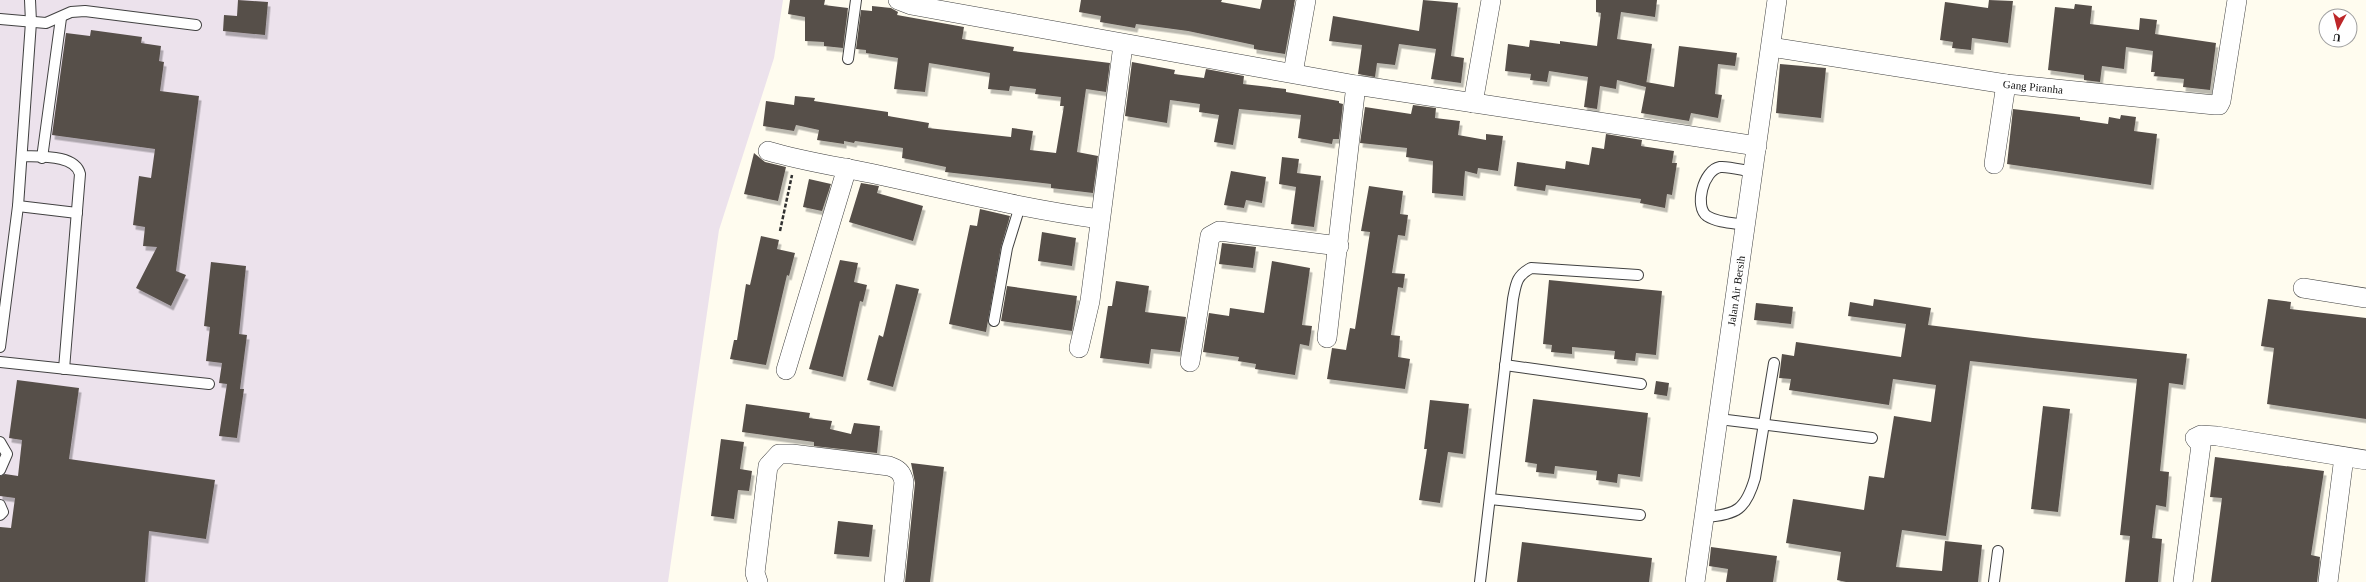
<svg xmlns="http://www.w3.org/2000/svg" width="2366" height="582" font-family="Georgia,serif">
<defs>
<filter id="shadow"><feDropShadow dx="2.5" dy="4.5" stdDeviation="0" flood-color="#0004"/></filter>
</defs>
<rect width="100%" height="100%" fill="#fffcef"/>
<polygon fill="#ece2ec" points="0,0 783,0 774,58 719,230 668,582 0,582"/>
<g fill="#574f4a" filter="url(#shadow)">
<polygon points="238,0 268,2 265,35 223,31 224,15 237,16"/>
<polygon points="790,0 825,0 824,5 848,8 843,48 824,46 824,42 805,41 805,17 788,14"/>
<polygon points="1081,0 1222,0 1221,2 1260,9 1262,0 1295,0 1285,54 1254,49 1254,45 1188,31 1136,24 1135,28 1100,22 1101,16 1079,12"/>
<polygon points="1423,0 1458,3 1451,56 1464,58 1461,83 1431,79 1436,49 1399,44 1395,65 1377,63 1375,77 1358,74 1362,45 1329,41 1333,16 1419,31"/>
<polygon points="1596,0 1657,0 1655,17 1621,12 1617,39 1652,44 1646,85 1646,82 1674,87 1679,46 1737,53 1735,66 1718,64 1715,94 1722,95 1718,118 1691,113 1689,121 1641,113 1646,87 1617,80 1616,89 1600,86 1597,109 1584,107 1588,77 1549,71 1547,82 1530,80 1531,74 1505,71 1508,44 1529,47 1530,40 1560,44 1560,41 1597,46 1601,13 1596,12"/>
<polygon points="1989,0 2013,1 2008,43 1972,38 1971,50 1952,48 1953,42 1940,40 1945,2 1988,8"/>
<polygon points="2075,4 2092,6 2090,24 2139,30 2140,18 2157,20 2155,34 2216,43 2210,90 2183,87 2184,79 2154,76 2155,72 2151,72 2153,51 2126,47 2124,69 2102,66 2100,82 2084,80 2084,75 2048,70 2055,7 2074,9"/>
<polygon points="872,6 891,8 898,12 897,15 964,27 962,39 1014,47 1013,51 1110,63 1106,92 1086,89 1077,152 1098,156 1093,193 1051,188 1051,184 945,172 946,167 902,158 903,148 855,141 854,143 844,141 844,144 817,140 819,130 796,125 794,131 763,126 766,101 794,105 795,96 815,98 814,101 888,112 888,116 929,123 928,128 1011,137 1012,128 1033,131 1030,150 1056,153 1064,106 1060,106 1061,97 1035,94 1036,89 1010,86 1009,91 988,89 990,73 929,63 925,92 894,89 898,58 866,53 866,50 856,49 861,10 872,11"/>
<polygon points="91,30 142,37 141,43 161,46 159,61 164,62 160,91 199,96 176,271 186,275 171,306 136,288 157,247 143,246 145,227 133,225 139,176 151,178 155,149 52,135 66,33 90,36"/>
<polygon points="1132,62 1175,70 1174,74 1204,78 1206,69 1244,76 1243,84 1286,89 1286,92 1339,101 1339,103 1343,104 1339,139 1333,139 1332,144 1298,138 1301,115 1239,109 1233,145 1214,142 1219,115 1199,112 1200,104 1170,100 1167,123 1125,116"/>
<polygon points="1780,64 1826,68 1821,118 1776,113"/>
<polygon points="1413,105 1436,108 1435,118 1460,121 1458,135 1486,140 1486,134 1503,136 1498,171 1478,168 1477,174 1465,171 1463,196 1432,193 1433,161 1406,157 1407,148 1360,143 1365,107 1411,114"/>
<polygon points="2013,109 2080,117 2080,120 2108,124 2109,117 2120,119 2121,115 2136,117 2134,131 2157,134 2151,185 2007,164"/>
<polygon points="1606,134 1642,140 1641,146 1674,151 1672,163 1677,163 1672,195 1667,194 1665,208 1640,203 1641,199 1546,185 1545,191 1514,186 1517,162 1565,169 1566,161 1589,165 1592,147 1604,149"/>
<polygon points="754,153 765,162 786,167 778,201 744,194"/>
<polygon points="1282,157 1299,159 1297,173 1321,176 1314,227 1291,224 1296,187 1279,184"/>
<polygon points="1231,171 1266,177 1262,203 1246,200 1244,208 1224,205"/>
<polygon points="809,179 831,184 822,211 803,207"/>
<polygon points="861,183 879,186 877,193 923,206 913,241 849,222"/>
<polygon points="1369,186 1403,191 1400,214 1408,215 1405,236 1398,235 1392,273 1405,274 1403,288 1398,287 1391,335 1400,336 1398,357 1410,359 1405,389 1327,379 1332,348 1346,350 1350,328 1355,329 1370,232 1361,231"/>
<polygon points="980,209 1010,216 1001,247 986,332 949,324 970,225 977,226"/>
<polygon points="1042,232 1076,238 1072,266 1038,261"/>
<polygon points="761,236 779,240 777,249 795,253 789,276 787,275 766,365 730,359 734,340 737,340 746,284 750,285"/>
<polygon points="1222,243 1256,247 1253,268 1219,264"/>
<polygon points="840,260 858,263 854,282 867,285 863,302 860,301 843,377 809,369"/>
<polygon points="1272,261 1310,268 1302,325 1312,326 1309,346 1300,344 1295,375 1255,369 1256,364 1238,361 1239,357 1203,352 1209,313 1229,316 1230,308 1264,313"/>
<polygon points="211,262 246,266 239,334 247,335 240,389 244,389 237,438 219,436 227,384 219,383 222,363 206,361 210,327 204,326"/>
<polygon points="1549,280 1662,291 1656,355 1636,353 1635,361 1614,359 1615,351 1572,347 1572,354 1551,352 1552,345 1543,344"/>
<polygon points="1116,281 1149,286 1145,312 1186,317 1180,352 1151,349 1149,364 1100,358 1108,306 1112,306"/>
<polygon points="896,284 919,289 893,387 867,380 879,335 883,337"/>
<polygon points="1007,286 1077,296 1072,331 1001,321"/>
<polygon points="1874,299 1931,308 1928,325 2033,338 2187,354 2183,385 2169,383 2160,471 2169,472 2166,507 2156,505 2152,538 2162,539 2158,582 2125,582 2130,536 2120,535 2137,379 2015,366 1970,361 1946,536 1902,530 1896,567 1942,571 1945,541 1982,545 1978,582 1846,582 1837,580 1841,552 1786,543 1793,499 1864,510 1869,476 1884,478 1894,416 1931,422 1936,385 1893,379 1889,405 1789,390 1791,379 1779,378 1782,354 1794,356 1796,342 1901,357 1906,324 1848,316 1850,302 1873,306"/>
<polygon points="2268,299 2291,302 2290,309 2366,318 2366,419 2267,404 2274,348 2261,346"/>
<polygon points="1756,303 1793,307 1791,324 1754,320"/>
<polygon points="17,380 79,388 69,459 215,480 206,539 149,531 145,582 0,582 0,527 11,528 15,498 0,496 0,476 5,474 18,476 22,440 9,438"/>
<polygon points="1656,381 1669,383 1667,396 1654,394"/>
<polygon points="1533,399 1648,413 1640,477 1618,474 1617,483 1596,480 1597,471 1555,466 1554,474 1536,472 1537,464 1525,462"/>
<polygon points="1430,400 1469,404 1463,454 1448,452 1440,503 1419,500 1427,449 1424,449"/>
<polygon points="746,404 810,413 809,418 832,421 830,429 851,434 854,423 880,426 877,453 814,446 814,442 742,432"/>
<polygon points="2043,406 2070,409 2058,512 2031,509"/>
<polygon points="721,439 744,442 740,469 752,471 749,491 738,490 734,519 711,516"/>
<polygon points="2215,457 2324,471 2311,555 2320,557 2317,582 2211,582 2222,498 2210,497"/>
<polygon points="911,463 944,467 930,582 905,582 915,483"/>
<polygon points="838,521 873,525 869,557 834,554"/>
<polygon points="1522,542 1652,558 1649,582 1517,582"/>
<polygon points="1711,547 1777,556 1773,582 1726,582 1728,569 1709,566"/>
</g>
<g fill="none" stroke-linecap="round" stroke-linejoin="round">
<g stroke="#414141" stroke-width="12">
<g id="service">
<polyline points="0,19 46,23 71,12 85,11 196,25"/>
<polyline points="848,59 856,0"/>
<path d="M 22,156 C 38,157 75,154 80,174 L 64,369"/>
<polyline points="42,158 61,18"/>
<polyline points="18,206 77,213"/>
<path d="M 1746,225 C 1734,223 1718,223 1707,216 C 1694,207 1703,170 1720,167 C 1730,166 1744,171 1754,172"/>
<polyline points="994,321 1007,248 1020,206"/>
<polyline points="0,347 18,206 31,22 30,0"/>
<polyline points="0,362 209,384"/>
<polyline points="1505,365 1641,384"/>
<polyline points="1719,419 1872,438"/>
<polyline points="0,442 7,454 0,470"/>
<polyline points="1490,499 1640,515"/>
<polyline points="0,505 3,512 0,515"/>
<path d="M 1705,517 C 1737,515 1746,509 1755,478 L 1774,363"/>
<path d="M 1480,582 L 1513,299 C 1516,284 1516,276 1531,268 L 1638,275"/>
<polyline points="1994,582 1998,551"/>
</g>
</g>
<g stroke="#414141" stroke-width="20">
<g id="minor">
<polyline points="898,0 911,5 1356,85 1757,146"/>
<path id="s1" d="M 1771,47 L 2006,84 L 2215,105 L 2219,105 L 2221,101 L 2237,0"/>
<polyline points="1293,73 1306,0"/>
<polyline points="1473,103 1491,0"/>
<path d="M 768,151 C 805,162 842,167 879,175 C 952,191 1025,209 1100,219"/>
<polyline points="1994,164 2006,84"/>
<polyline points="2303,288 2366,298"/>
<polyline points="1327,338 1356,85"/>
<polyline points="1079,348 1090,301 1123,45"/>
<polyline points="1190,362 1210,236 1219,231 1339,246"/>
<polyline points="786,370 847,168"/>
<path d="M 758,582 L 755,573 L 768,466 L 779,454 L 792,454 L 889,466 C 898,469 902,472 904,482 L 894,582"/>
<path id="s2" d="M 1695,582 L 1777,0"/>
<polyline points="2183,582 2201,445 2195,438 2201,435 2217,436 2366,460"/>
<polyline points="2328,582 2344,457"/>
</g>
</g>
<polyline stroke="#303030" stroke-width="2.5" stroke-dasharray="4 2" stroke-linecap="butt" points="780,231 792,175"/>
<use href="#service" stroke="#fff" stroke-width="10"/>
<use href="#minor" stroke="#fff" stroke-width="19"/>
</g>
<g text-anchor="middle" stroke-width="4" stroke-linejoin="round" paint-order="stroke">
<g font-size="11" fill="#0e0e0e" stroke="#fff">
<text dy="4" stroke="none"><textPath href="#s1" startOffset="265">Gang Piranha</textPath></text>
<text dy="4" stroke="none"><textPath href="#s2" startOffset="294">Jalan Air Bersih</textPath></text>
</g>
</g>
<g transform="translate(2338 28) rotate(187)"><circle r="19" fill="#ffffff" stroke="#9f9f9f"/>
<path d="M0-3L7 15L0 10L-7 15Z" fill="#bd2729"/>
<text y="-6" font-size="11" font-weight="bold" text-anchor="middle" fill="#0e0e0e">U</text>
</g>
</svg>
